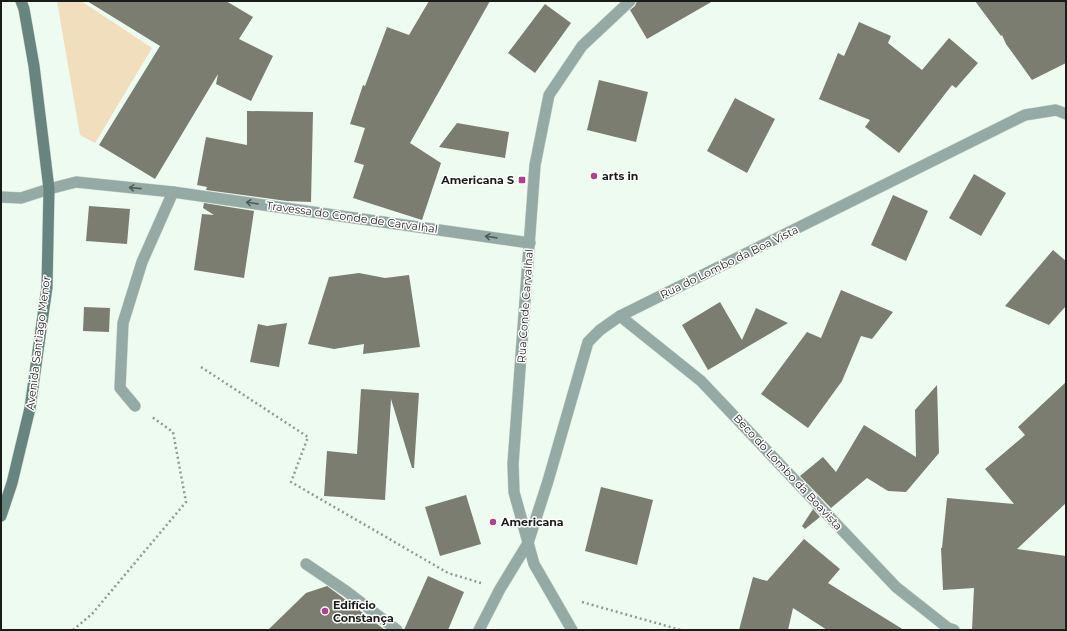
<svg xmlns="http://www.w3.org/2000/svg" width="1067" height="631" font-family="Montserrat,sans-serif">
<rect width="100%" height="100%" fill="#eefbf0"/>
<polygon fill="#f0debc" points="57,1 81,1 152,48 95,143 80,135"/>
<g fill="#7a7d6f">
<polygon points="87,1 226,1 253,17 239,39 273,56 251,101 216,84 218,74 155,179 99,145 160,46"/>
<polygon points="429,1 490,1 410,143 441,163 422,220 353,198 364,165 354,162 365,128 350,124 363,85 365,86 387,27 409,35"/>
<polygon points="637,1 713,1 647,39 630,10 635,6"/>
<polygon points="975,1 1066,1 1066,63 1032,80 1006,44 1002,35 1001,36"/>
<polygon points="545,4 571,23 535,73 508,53"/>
<polygon points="859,22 891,36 888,43 922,70 949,38 978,63 956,88 952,85 899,153 865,127 870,120 819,99 838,53 844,56"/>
<polygon points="599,80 648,92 636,142 587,130"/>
<polygon points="735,98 775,119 747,173 707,151"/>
<polygon points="247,111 313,112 311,202 287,201 206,190 207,187 197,185 206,137 247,145"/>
<polygon points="457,123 509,132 505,158 439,147"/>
<polygon points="974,174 1006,193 981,236 949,218"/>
<polygon points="893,195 928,211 906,261 871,245"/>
<polygon points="204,203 254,211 244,278 194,270 202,214 214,215 203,208"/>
<polygon points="89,206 130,209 127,244 86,241"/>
<polygon points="1053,250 1066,261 1066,306 1049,325 1005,306"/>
<polygon points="359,273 385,278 409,275 420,347 363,354 364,344 334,349 308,344 329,277"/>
<polygon points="841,290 893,312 872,339 861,336 842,381 808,428 761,394 807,332 821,338"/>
<polygon points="720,302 742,340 756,308 788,323 708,370 682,325"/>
<polygon points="84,307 110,308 109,332 83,331"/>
<polygon points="287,323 279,367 250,362 258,324 267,326"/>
<polygon points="1066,382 1066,503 1017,549 1066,556 1066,630 972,630 974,588 943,590 941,548 942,548 947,498 1014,504 985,469 1025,435 1018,427"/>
<polygon points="937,385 939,453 906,492 888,491 867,478 831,508 800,476 823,457 836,472 864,425 916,457 915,410"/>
<polygon points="361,389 419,393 414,468 412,468 391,399 385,500 324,496 327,451 357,454"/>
<polygon points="601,487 653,500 637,565 585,551"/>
<polygon points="466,495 481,544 440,556 425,507"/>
<polygon points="813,509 820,517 805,529 802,526"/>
<polygon points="804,539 840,569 828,583 904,630 827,630 793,608 788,630 739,630 753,577 767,581"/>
<polygon points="428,576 464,592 448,630 404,630"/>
<polygon points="327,586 342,597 385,630 268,630 306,593"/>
</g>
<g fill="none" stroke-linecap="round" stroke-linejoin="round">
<g stroke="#ccd7ce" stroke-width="12">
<g id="service">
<polyline points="1,197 21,198 49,189"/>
<polyline points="135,406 120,388 123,323 142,262 173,192"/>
<polyline points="306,564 346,591 397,630"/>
<polyline points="479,630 500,589 528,543"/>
</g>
</g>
<g stroke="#ccd7ce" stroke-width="12">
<g id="minor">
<polyline points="49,189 76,182 173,192 530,243"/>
<polyline points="620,316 701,381 896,587 948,628 954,630"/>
<polyline points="528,543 548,481 588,342 600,330 620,316 1025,115 1056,110 1066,114"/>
</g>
</g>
<g stroke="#ccd7ce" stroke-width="12">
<polyline id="tertiary" points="572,630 534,564 514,492 513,464 535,165 549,95 582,46 630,1"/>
</g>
<g stroke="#ccd7ce" stroke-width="12">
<polyline id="secondary" points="1,516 12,483 30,408 47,287 49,189 34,66 24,9 21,1"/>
</g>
<g stroke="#909a92" stroke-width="2.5" stroke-dasharray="2 3" stroke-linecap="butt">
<polyline points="201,367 308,437 291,482 448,573 481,583"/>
<polyline points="582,602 681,630"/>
<polyline points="73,630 92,614 186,502 173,432 152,417"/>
</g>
<use href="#service" stroke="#96aaa5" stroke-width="11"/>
<use href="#minor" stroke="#96aaa5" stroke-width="11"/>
<use href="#tertiary" stroke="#96aaa5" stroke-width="11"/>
<use href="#secondary" stroke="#67857e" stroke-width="11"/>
</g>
<defs><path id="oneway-shaft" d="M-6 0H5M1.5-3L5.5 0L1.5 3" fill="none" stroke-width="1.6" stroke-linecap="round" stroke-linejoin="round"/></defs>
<g stroke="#515c58">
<use href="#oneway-shaft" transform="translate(135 188) rotate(-174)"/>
<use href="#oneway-shaft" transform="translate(252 203) rotate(-172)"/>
<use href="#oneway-shaft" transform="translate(491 237) rotate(-172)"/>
</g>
<g fill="#b93c8a" stroke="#fff" stroke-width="1.5">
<circle cx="594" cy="176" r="4"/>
<rect x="518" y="176" width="8" height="8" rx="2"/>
<circle cx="493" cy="522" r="4"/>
<circle cx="325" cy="611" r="4"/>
</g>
<g text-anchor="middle" stroke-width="3" stroke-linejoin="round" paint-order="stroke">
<g font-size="11" font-weight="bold" fill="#181d19" stroke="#fff" text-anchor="start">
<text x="602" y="180">arts in</text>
<text x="514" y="184" text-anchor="end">Americana S</text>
<text x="501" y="526">Americana</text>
<text x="333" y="609">Edifício<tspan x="333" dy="13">Constança</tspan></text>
</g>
<g font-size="11" fill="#181d19" stroke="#fff">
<text transform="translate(352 217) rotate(8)" y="4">Travessa do Conde de Carvalhal</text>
<text transform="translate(729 262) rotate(-26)" y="4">Rua do Lombo da Boa Vista</text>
<text transform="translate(525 306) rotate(-86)" y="4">Rua Conde Carvalhal</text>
<text transform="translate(38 343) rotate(-83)" y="4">Avenida Santiago Menor</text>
<text transform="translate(788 472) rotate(47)" y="4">Beco do Lombo da Boavista</text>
</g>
</g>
<rect width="1067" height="631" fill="none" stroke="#181d19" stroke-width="4"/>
</svg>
